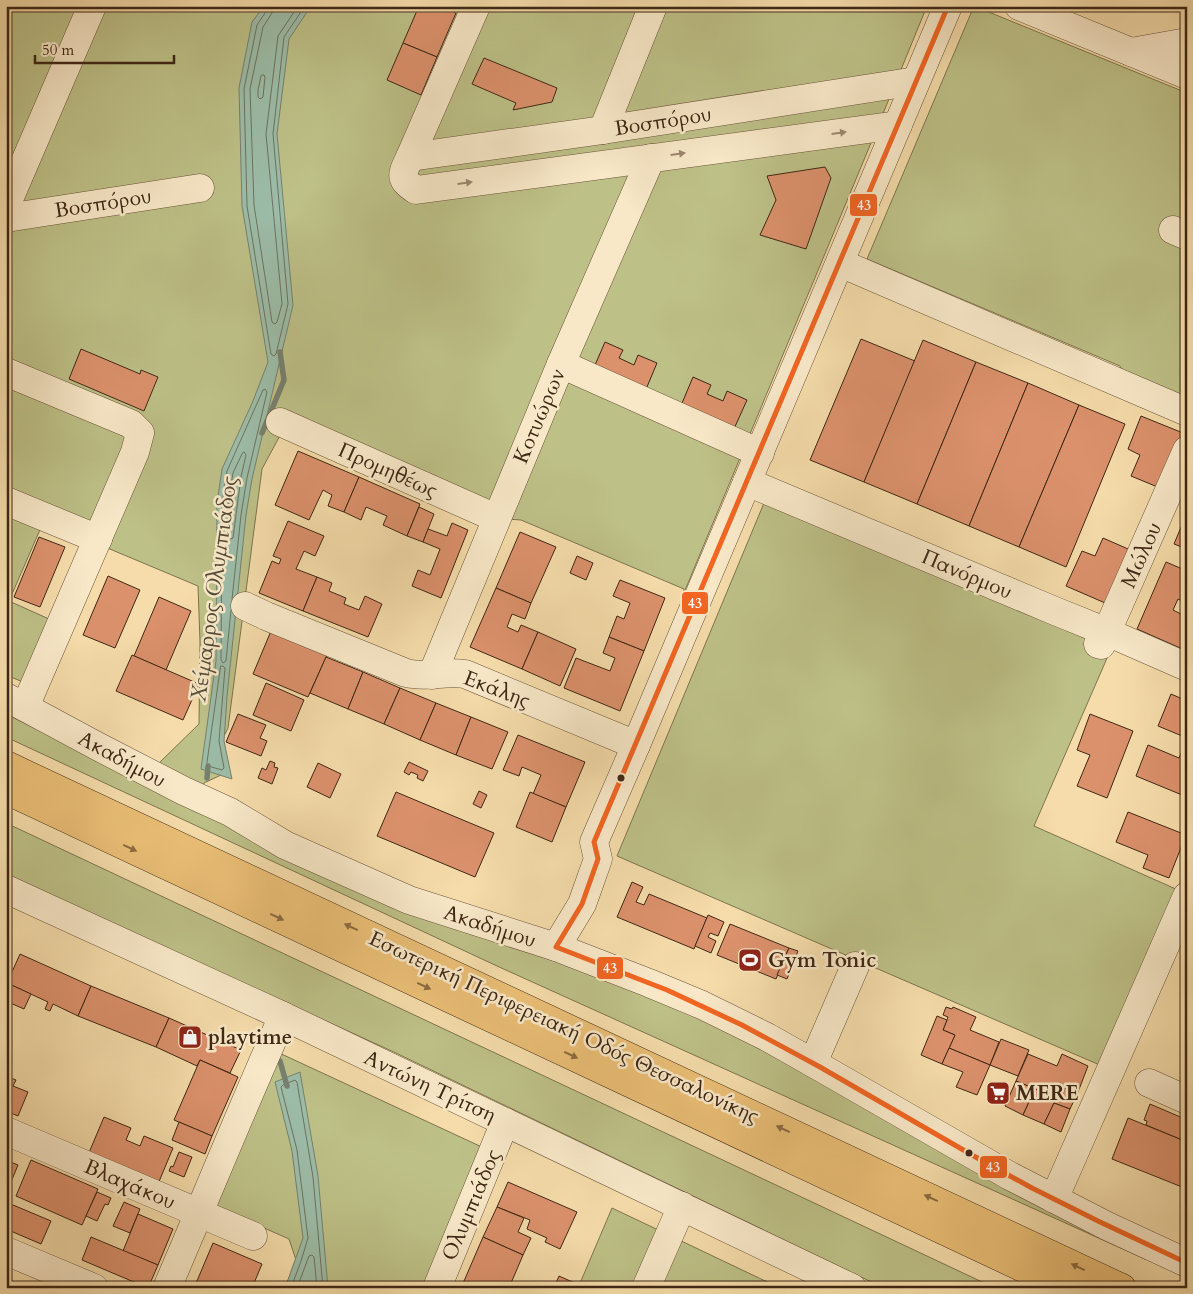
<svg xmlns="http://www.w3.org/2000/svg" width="1193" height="1294" font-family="Cardo,serif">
<rect width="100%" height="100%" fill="#f5dcaa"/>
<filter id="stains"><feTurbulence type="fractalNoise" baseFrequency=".004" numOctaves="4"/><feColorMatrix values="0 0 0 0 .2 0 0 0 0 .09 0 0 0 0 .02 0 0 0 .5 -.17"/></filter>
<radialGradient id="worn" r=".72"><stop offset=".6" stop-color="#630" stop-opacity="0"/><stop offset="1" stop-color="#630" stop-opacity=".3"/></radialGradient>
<g fill="#bdc087" stroke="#7e744e">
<polygon points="6,6 927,6 871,143 683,595 684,589 521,520 507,519 291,415 262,469 228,728 223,738 221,775 204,783 203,786 159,763 199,724 200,642 198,586 105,547 49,509 9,601 49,619 23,682 6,675"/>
<polygon points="974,6 1187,93 1187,406 1127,381 1120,366 867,259"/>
<polygon points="764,503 1111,649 1034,826 1178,890 1102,1066 617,856"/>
<polygon points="6,714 76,749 529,947 715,1025 1009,1182 1145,1259 497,966 6,737"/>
<polygon points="6,823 125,879 995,1288 884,1288 396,1053 6,875"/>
<polygon points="275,1051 484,1148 423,1288 285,1288 296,1260 289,1239 212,1205"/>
<polygon points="612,1208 780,1288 578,1288"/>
</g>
<g fill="#9cbca8" stroke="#77806d">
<polygon points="264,6 311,6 289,39 277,134 293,305 252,479 246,515 227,696 224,741 232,779 201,769 216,661 217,504 222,469 253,401 268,362 242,206 239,88 252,22"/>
<polygon points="300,1072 318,1176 328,1288 285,1288 303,1238 292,1151 275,1082"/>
</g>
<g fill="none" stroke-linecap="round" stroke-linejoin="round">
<g stroke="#6e725e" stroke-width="1">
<polyline points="267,6 267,10 257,25 244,89 247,206 271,354 274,356 276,354 288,304 273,134 284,37 305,6"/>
<polyline points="274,6 272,13 263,27 250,89 254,205 272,322 275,324 277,322 282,304 266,134 278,36 298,6"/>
<polygon points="262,75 264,75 265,77 263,97 260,99 258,97 258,90 261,76"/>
<polygon points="244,452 246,455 241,477 233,538 230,539 228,537 228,505 233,473 242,454"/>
<polyline points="231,610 226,661 223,663 221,660 222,504 227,471 263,390 265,389 267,392 247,478 241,515 232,599"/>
<polygon points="221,666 223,666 225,668 219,741 224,768 222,770 208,766 207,764"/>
<polyline points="291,1288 301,1261 308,1238 297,1150 281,1087 283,1085 295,1080 297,1082 313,1177 323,1288"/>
<polyline points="297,1288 309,1256 312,1255 314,1257 317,1288"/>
</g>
<g stroke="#77806d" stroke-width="5.5">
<polyline points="262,433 284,380 280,352"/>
<polyline points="207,778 208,766"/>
<polyline points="280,1061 287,1086"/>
</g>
</g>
<g fill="#db916c" stroke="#3f2715">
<polygon points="419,6 441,6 456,13 437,57 403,43"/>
<polygon points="403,43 437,57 421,95 387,80"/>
<polygon points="484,58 557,88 552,102 513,110 516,103 472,84"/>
<polygon points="825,167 831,178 806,249 760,235 776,200 767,176"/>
<polygon points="861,339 915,361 864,482 810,460"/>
<polygon points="923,340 976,362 917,504 864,482"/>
<polygon points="605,342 623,350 619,358 634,365 638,355 657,363 644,394 592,372"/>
<polygon points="81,349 140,374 141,370 158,377 144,411 69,379"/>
<polygon points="976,362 1028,383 969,526 917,504"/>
<polygon points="693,377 711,385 707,394 723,401 727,391 747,400 733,431 680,408"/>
<polygon points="1028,383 1079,405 1019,547 969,526"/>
<polygon points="1079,405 1125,424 1066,567 1019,547"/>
<polygon points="1141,416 1183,433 1160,488 1131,476 1140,455 1128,449"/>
<polygon points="298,451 359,477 344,512 328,506 332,495 323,490 309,520 275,505"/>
<polygon points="359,477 420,504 407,536 383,525 387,516 366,507 361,520 344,512"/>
<polygon points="419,507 434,514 423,542 407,536"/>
<polygon points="1187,513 1187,549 1174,544"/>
<polygon points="288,521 324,536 315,556 304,551 296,569 317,577 303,611 259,593 272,561 279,564 281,559 273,556"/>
<polygon points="452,523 468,530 441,598 412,586 418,570 430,575 440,549 423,542 428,529 447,536"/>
<polygon points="520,532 556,547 531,603 496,588"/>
<polygon points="39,537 65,547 40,607 14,597"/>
<polygon points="1103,538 1135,552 1112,606 1066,586 1082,551 1095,556"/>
<polygon points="577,556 593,563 586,580 570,573"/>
<polygon points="1166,562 1187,571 1187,603 1178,599 1173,610 1181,614 1183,610 1187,612 1187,651 1137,629"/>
<polygon points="108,576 140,590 115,648 83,635"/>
<polygon points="317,577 332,583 329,591 346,598 344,604 359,610 365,596 382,604 368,637 303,611"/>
<polygon points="620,580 665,598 644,651 609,637 617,616 624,619 630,603 613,596"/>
<polygon points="496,588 531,603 525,619 512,614 507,627 518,632 521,625 538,632 522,669 470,647"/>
<polygon points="159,597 191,611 166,670 134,656"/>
<polygon points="271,631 327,655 308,697 253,674"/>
<polygon points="538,632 576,649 560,686 522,669"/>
<polygon points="609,637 644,651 620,711 564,688 576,658 610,671 615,658 603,653"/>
<polygon points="132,655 199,684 183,720 116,691"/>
<polygon points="326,657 363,672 348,709 310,693"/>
<polygon points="363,672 400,688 384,724 348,709"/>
<polygon points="266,683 304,700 291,731 253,715"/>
<polygon points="400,688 436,703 420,740 384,724"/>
<polygon points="1171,694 1187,701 1187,738 1158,726"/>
<polygon points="436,703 471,717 456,755 420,740"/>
<polygon points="238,714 266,725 260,738 267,741 261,756 226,742"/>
<polygon points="1090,714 1133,731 1107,798 1077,786 1090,755 1077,750"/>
<polygon points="471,717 508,732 492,769 456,755"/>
<polygon points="518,735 585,762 566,807 533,794 541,775 522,767 519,776 503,770"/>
<polygon points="1148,745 1179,758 1184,747 1187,748 1187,797 1136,776"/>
<polygon points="270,761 275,763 274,767 278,768 272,784 258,778 262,768 266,770"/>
<polygon points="409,762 428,771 423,781 417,778 418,775 411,772 409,775 404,772"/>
<polygon points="318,763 341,774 330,798 307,787"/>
<polygon points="479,791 487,795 481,808 473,804"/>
<polygon points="396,792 494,833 475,877 377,836"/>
<polygon points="530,792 566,807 552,842 516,827"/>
<polygon points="1128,812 1186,835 1169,878 1143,868 1148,855 1116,842"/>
<polygon points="632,882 643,887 636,902 644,905 649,894 707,918 694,949 617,917"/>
<polygon points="708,915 724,922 718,936 710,933 708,937 716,941 711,953 695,946"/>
<polygon points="730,924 789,948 776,979 717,955"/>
<polygon points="789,948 798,951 787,979 777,975"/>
<polygon points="20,954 91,986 78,1016 53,1004 50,1011 45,1009 48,1002 7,983"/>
<polygon points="6,973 10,975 7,983 31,994 24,1009 8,1002 6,1006"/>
<polygon points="91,986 169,1018 156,1047 78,1016"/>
<polygon points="946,1007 952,1009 953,1007 976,1017 970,1030 999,1042 990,1065 949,1048 955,1035 943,1030 948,1017 943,1015"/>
<polygon points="937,1016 947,1020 943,1030 955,1035 942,1064 921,1055"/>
<polygon points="169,1018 241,1050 230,1073 200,1060 197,1066 156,1047"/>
<polygon points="1001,1039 1029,1050 1018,1076 990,1065"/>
<polygon points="949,1048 990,1065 977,1095 956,1087 963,1072 942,1064"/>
<polygon points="1028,1054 1057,1066 1062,1054 1088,1066 1078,1092 1066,1087 1060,1100 1016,1081"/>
<polygon points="200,1060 238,1077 212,1136 174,1120"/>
<polygon points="6,1076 16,1080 13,1086 28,1092 18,1116 6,1111"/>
<polygon points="1016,1081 1035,1089 1023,1115 1005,1106"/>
<polygon points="1066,1087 1078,1092 1070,1109 1054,1103 1056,1099 1060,1100"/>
<polygon points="1035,1089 1056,1099 1044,1124 1023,1115"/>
<polygon points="1054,1103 1070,1109 1061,1132 1044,1124"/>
<polygon points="1150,1104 1185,1119 1187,1115 1187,1142 1146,1125 1147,1121 1144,1120"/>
<polygon points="104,1117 131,1128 126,1140 140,1146 144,1136 173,1148 158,1184 88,1155"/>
<polygon points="1128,1118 1187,1142 1187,1189 1112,1159"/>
<polygon points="179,1122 212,1136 205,1154 172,1140"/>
<polygon points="179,1152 192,1157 184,1177 169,1171 171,1166 173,1167"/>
<polygon points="6,1160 18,1165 6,1194"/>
<polygon points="31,1160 98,1189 82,1225 16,1196"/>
<polygon points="508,1182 577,1212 560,1249 545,1242 547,1238 527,1229 530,1220 497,1207"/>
<polygon points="97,1192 111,1198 108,1205 105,1204 97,1221 86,1216"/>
<polygon points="6,1202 51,1221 41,1244 6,1229"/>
<polygon points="124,1202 140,1209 130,1233 113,1226"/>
<polygon points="497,1207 524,1218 518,1232 531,1238 523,1255 483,1237"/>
<polygon points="138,1214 173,1229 158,1265 123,1251"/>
<polygon points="91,1237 158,1265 148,1288 82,1260"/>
<polygon points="483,1237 523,1255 509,1288 461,1288"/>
<polygon points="213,1243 262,1264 252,1288 194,1288"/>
<polygon points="559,1276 577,1284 575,1288 554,1288"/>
</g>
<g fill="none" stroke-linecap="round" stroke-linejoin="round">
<g stroke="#6c543a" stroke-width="29">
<g id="minor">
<path d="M 476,6 L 410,157 C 402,175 398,178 416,190 L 898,125"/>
<polyline points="1019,6 1187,75"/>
<polyline points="1131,52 1187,42"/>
<polyline points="603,130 653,6"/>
<polyline points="410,157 603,130 916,81"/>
<polyline points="6,206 92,6"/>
<polyline points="6,218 200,188"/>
<polyline points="1173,230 1187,236"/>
<polyline points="840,263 1187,412"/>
<polyline points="561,364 760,453"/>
<polyline points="6,372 131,424 140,433 135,452 25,707"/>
<polyline points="280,422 496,518"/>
<polyline points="747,482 1055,611 1107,632 1187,667"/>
<polyline points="6,501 98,539"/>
<path d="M 245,606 L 266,616 L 406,673 C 426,678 445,671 465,674 L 636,745"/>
<polyline points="1098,644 1101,645 1187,450"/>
<polyline points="432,675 561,364 651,158"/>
<polyline points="6,697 97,746 184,791 230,812 285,845 409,900 556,947 649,983 702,1005 767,1037 813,1063 1010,1176 1107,1226 1187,1263"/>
<polyline points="6,889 283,1016 852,1288"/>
<polyline points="556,947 582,904 587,890 598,859 594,842 636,745 948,6"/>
<polyline points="813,1063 855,966"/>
<polyline points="1149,1083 1187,1100"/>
<polyline points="6,1131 253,1236"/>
<polyline points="1054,1199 1187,896"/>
<polyline points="6,1251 94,1288"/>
<path d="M 167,1288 C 206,1197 243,1106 283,1016"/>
<polyline points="437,1288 505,1122"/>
<polyline points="646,1288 682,1206"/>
</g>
</g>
<g stroke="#3f2715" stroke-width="29">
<g id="highway">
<polyline points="6,765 1122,1288"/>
<polyline points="6,790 1066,1288"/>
</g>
</g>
<use href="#minor" stroke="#f8e8c8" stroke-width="28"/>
<use href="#highway" stroke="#eabe75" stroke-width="28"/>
<g stroke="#f8e8c8" stroke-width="9">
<polyline id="bus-1" points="948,6 594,842 598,859 582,904 556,947 667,990 742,1025 820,1067 972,1155 1032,1188 1098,1221 1187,1263"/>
</g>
<use href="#bus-1" stroke="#f26522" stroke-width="5"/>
</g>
<defs><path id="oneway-solid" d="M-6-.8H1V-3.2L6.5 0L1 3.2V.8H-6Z" transform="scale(1.25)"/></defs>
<g fill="#9c886e">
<use href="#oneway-solid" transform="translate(839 133) rotate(-8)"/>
<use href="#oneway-solid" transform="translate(678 154) rotate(-8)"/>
<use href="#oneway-solid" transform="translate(465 183) rotate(-8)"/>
</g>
<g fill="#8c6b40">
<use href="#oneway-solid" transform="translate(130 848) rotate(25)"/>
<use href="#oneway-solid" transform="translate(277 917) rotate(25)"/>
<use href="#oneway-solid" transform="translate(351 927) rotate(-155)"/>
<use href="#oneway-solid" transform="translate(424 986) rotate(25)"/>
<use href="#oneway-solid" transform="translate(571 1055) rotate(25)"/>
<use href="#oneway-solid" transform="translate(783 1129) rotate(-155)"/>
<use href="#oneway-solid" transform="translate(931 1198) rotate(-155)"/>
<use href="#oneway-solid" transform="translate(1078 1267) rotate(-155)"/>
</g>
<defs>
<g id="stadium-square" transform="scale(1.25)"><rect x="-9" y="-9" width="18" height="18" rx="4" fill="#8f2418" stroke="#f8e8c8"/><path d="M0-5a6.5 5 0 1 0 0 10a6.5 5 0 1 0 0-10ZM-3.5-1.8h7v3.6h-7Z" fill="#fff"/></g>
<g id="shop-square" transform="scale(1.25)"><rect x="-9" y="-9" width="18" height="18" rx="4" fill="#8f2418" stroke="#f8e8c8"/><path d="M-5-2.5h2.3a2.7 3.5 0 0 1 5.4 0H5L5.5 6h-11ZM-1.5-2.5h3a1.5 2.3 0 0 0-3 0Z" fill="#fff"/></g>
<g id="supermarket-square" transform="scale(1.25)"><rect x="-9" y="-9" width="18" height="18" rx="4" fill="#8f2418" stroke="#f8e8c8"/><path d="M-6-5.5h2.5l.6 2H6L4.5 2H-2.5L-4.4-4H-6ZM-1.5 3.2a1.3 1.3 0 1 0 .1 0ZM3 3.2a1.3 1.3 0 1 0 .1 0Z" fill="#fff"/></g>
</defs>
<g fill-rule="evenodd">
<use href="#stadium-square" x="750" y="960"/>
<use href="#shop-square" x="190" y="1037"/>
<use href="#supermarket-square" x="998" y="1093"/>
</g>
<g fill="#3f2715" stroke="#f8e8c8" stroke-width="2">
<circle cx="621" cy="778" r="4.5"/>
<circle cx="969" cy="1153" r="4.5"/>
</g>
<g text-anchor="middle" stroke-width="5" stroke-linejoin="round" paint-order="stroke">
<g font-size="21" fill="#3f2715" stroke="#f8e8c8">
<text transform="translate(663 121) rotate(-9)" y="7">Βοσπόρου</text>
<text transform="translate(103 203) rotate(-9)" y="7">Βοσπόρου</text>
<text transform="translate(539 416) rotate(-67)" y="7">Κοτυώρων</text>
<text transform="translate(388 470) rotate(24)" y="7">Προμηθέως</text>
<text transform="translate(1141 555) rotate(-66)" y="7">Μώλου</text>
<text transform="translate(967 574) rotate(23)" y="7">Πανόρμου</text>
<text transform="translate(497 689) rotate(21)" y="7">Εκάλης</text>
<text transform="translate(122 759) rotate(28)" y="7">Ακαδήμου</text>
<text transform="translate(490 926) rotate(18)" y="7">Ακαδήμου</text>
<text transform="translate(564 1027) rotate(25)" y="7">Εσωτερική Περιφερειακή Οδός Θεσσαλονίκης</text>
<text transform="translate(430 1086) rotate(25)" y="7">Αντώνη Τρίτση</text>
<text transform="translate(130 1184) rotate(23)" y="7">Βλαχάκου</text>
<text transform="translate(471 1205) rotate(-67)" y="7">Ολυμπιάδος</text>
</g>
<g font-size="21" font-weight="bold" fill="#3f2715" stroke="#f8e8c8" text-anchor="start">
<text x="768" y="967">Gym Tonic</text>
<text x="208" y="1044">playtime</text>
<text x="1016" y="1100">MERE</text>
</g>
<g font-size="22" font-style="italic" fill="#564c3a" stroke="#f8e8c8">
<text transform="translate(213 589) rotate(-82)" y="8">Χείμαρρος Ολυμπιάδος</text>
</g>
</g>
<g stroke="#f8e8c8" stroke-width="2">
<rect x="849" y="193" width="29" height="24" rx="5" fill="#f26522"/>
<rect x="681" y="591" width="28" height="24" rx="5" fill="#f26522"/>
<rect x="596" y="956" width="28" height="24" rx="5" fill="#f26522"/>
<rect x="979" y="1155" width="29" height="24" rx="5" fill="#f26522"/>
</g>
<g font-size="14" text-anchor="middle" font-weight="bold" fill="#fff">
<text x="864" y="210">43</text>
<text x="695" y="608">43</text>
<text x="610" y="973">43</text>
<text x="993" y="1172">43</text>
</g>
<rect width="1193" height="1294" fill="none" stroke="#f5dcaa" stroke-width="25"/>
<rect x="8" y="8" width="1178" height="1279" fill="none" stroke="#3f2715" stroke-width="2.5"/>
<rect x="12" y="12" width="1168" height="1269" fill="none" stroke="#3f2715"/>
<path d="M35 55v8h139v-8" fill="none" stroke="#3f2715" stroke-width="2.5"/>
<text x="42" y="55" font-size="15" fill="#3f2715" stroke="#f8e8c8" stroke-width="4" paint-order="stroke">50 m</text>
<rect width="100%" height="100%" filter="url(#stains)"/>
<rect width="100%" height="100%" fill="url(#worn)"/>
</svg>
